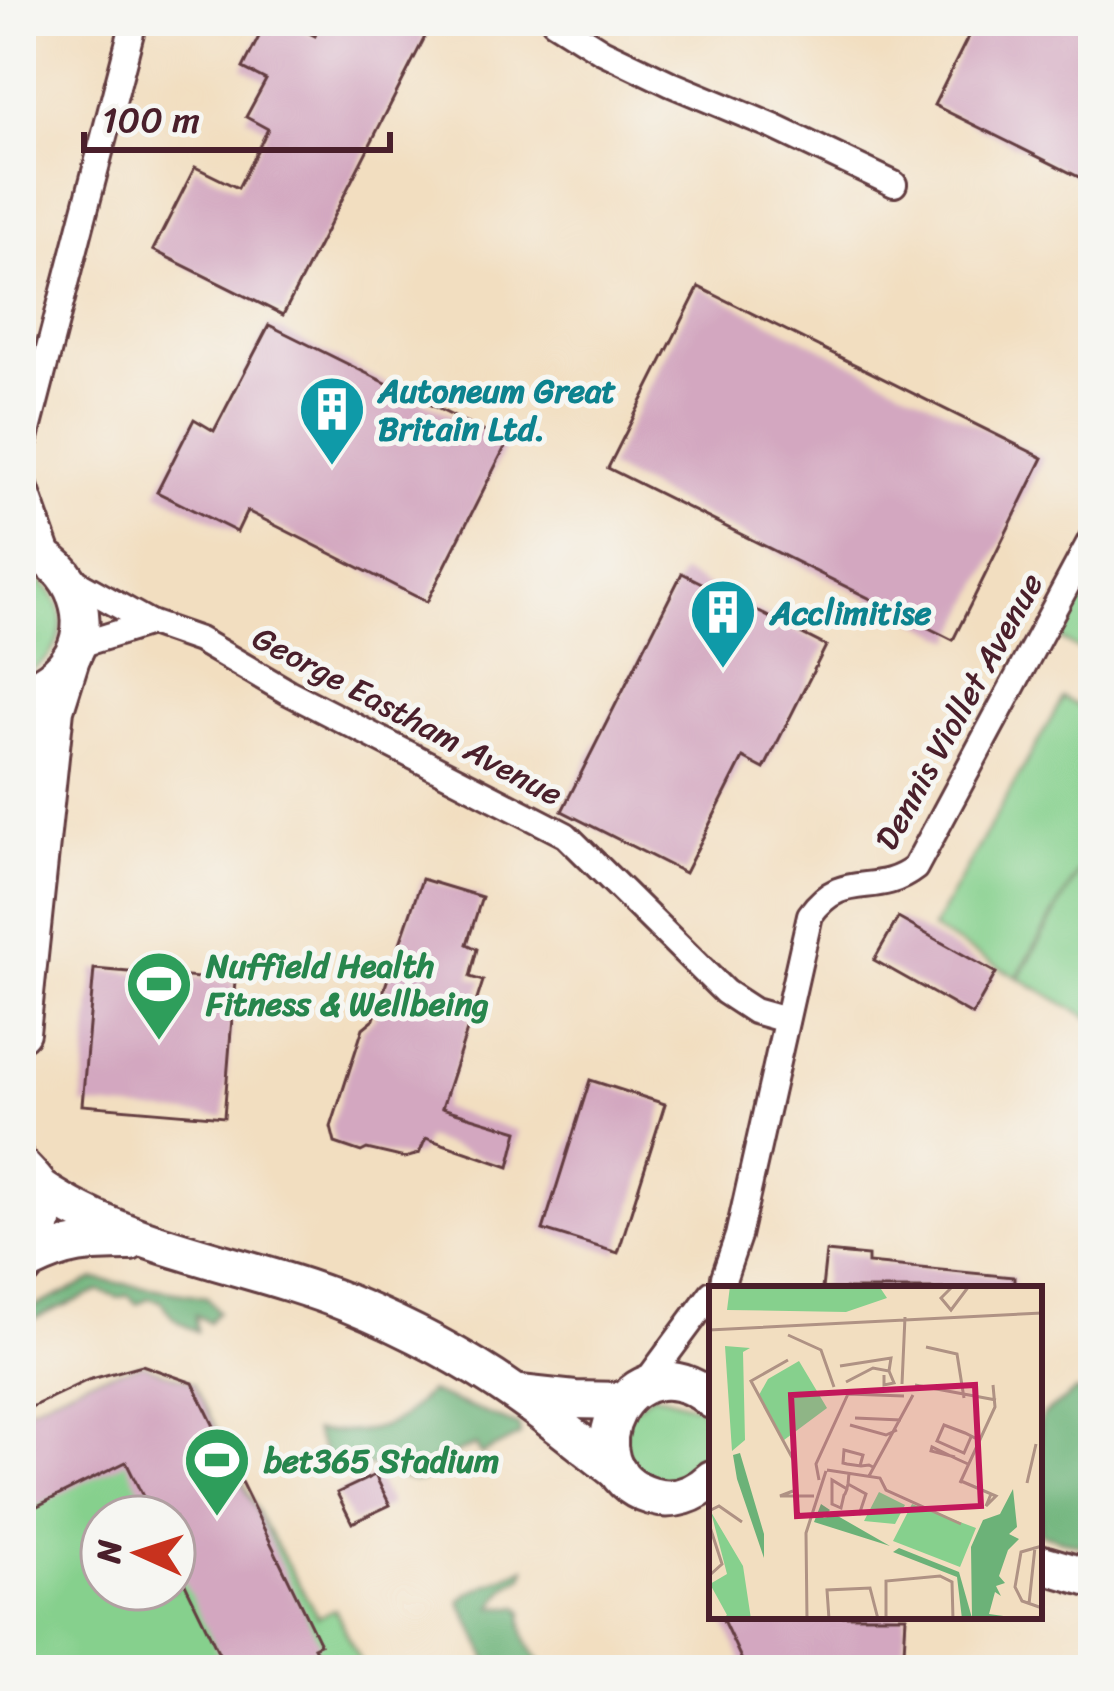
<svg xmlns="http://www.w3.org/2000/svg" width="1114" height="1691" font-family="Sriracha,sans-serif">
<rect width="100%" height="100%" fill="#f6f6f2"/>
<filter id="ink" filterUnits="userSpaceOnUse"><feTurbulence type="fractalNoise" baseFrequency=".00833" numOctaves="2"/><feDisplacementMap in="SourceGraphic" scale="24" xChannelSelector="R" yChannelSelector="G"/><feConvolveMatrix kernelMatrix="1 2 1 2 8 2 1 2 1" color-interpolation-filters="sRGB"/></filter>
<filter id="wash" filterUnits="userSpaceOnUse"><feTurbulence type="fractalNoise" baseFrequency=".004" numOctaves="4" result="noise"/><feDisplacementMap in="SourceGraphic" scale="48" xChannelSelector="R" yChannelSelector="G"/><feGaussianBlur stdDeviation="2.7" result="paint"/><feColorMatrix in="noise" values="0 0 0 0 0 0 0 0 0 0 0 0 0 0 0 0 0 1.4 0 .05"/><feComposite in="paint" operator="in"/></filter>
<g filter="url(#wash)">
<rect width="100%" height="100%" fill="#f2dec0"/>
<g fill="#86d08d" stroke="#68785c" stroke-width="3" fill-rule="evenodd">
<path d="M 21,570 C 75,590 75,655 21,675 Z"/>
<polygon points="1093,571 1093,658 1059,638"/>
<polygon points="1063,698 1093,715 1093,1020 1019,978 1088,855 1017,977 932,929"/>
<path d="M 142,1365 L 193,1383 L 262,1521 L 318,1617 L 335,1609 L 364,1670 L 21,1670 L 21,1412 L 88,1380 ZM 102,1517 L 174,1517 L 174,1589 L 102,1589 Z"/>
<path d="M 652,1393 L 699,1407 C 714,1429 718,1462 690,1478 C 680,1484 663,1483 651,1484 L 621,1456 L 623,1417 Z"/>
</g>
<g fill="#6cb278" stroke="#5b6852" stroke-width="3">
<path d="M 94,1279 L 207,1297 L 218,1312 L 209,1322 L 196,1315 L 197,1331 C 180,1325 170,1316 161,1301 L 148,1298 L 137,1304 L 128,1295 L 119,1298 L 99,1291 L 21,1324 L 21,1313 Z"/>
<polygon points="1076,1391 1093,1398 1093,1549 1039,1533 1039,1423 1043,1415"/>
<path d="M 429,1392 L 519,1426 L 520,1435 L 481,1455 L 476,1445 L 452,1455 L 435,1457 L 422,1481 C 407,1483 397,1477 387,1467 C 365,1464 353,1466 335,1477 L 314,1431 C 341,1433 377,1434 400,1418 C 411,1411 420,1400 429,1392 Z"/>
<path d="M 526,1568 L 524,1577 L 507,1587 L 493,1607 L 519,1607 L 523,1611 C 520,1635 532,1656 550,1670 L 490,1670 L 481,1643 L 460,1601 L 469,1593 Z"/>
</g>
<g id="blocks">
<g fill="#d3a7c0">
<polygon points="267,21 286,21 315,36 322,21 413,21 409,29 425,37 283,315 153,250 195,167 238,188 268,129 246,117 266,80 243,68"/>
<polygon points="976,21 1093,21 1093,184 934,105"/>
<polygon points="699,287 1043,458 953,640 608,468"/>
<polygon points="269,325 507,443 427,602 247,511 237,532 157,492 194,419 214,431"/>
<polygon points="682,573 826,646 764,769 743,758 685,873 562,811"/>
<polygon points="422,879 482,897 467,944 477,949 470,977 483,981 442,1108 518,1131 509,1167 426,1138 419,1154 405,1158 367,1149 361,1152 335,1143 331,1127 363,1028 374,1019"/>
<polygon points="898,918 996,973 972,1015 874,960"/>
<polygon points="94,969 235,981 224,1117 82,1105"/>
<polygon points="590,1080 665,1104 618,1253 543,1230"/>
<polygon points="826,1252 868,1256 868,1263 1014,1277 1014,1289 822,1289"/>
<polygon points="142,1365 193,1383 320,1644 314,1647 326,1670 227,1670 174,1561 174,1517 153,1517 126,1462 21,1514 21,1412 88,1380"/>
<polygon points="375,1475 390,1505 352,1523 337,1493"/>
<polygon points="721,1616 906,1616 903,1670 746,1669"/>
</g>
</g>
</g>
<g filter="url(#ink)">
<use href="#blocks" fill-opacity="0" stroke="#633c41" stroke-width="3"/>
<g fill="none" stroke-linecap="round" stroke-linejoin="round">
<g stroke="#633c41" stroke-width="30">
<g id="street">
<polyline points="554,21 602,51 671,84 774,127 894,184"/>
<polyline points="21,457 134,21"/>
<polyline points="21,475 51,560"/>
<polyline points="66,576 150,623 199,640 288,692 566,835 725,992 754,1011 786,1020"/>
<polyline points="76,646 150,623"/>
<path d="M 723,1289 L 724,1277 L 738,1236 L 810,915 C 843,868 875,899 915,868 L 1093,536"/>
<polyline points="644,1385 712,1293"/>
</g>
</g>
<g stroke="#633c41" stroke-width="42">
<g id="secondary">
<path d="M 21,550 C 67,555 95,613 73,654 C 61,675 43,686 21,694"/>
<polyline points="21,1032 55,709 71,658"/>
<path d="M 21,1166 C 27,1173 38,1182 41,1190 C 50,1215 38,1250 23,1269"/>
<path d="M 41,1189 C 133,1251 246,1262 347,1303 C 405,1327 465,1358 516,1394 C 551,1418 584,1446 618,1472"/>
<path d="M 29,1262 C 67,1243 88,1242 130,1242"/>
<polyline points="520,1394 575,1400 623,1401"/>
<path d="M 712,1400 C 628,1331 563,1469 651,1496 C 674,1503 696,1494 712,1479"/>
<polyline points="1039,1563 1093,1579"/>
</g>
</g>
<use href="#street" stroke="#fff" stroke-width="24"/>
<use href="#secondary" stroke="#fff" stroke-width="36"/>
</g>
</g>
<defs>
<g id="building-pin" transform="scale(3.45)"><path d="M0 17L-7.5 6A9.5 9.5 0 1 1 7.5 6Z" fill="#0f9aa8" stroke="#f6f6f2"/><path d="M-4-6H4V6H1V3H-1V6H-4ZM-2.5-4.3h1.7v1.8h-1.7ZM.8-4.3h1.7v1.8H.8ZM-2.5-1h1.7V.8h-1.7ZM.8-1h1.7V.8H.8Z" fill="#fff"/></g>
<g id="stadium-pin" transform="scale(3.45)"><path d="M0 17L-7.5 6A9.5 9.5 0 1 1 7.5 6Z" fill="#2e9e5b" stroke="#f6f6f2"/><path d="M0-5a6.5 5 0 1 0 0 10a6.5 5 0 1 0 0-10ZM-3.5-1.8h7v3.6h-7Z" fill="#fff"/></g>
</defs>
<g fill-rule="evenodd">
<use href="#building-pin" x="332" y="409"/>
<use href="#building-pin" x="723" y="612"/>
<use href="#stadium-pin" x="159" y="984"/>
<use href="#stadium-pin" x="217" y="1460"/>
</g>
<g text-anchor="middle" stroke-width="10" stroke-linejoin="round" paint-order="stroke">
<g font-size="33" font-weight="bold" fill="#0d838f" stroke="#f6f6f2" text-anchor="start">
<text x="378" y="402">Autoneum Great<tspan x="378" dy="38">Britain Ltd.</tspan></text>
<text x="770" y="624">Acclimitise</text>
</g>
<g font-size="33" fill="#4a1f2b" stroke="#f6f6f2">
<text transform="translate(958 711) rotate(-61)" y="12">Dennis Viollet Avenue</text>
<text transform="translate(408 715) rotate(28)" y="12">George Eastham Avenue</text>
</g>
<g font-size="33" font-weight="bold" fill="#27864d" stroke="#f6f6f2" text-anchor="start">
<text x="206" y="977">Nuffield Health<tspan x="206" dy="38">Fitness &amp; Wellbeing</tspan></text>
<text x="264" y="1472">bet365 Stadium</text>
</g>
</g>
<g transform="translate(709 1286)">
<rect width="333" height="333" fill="#f2dec0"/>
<path d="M 21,0 L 170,0 L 178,12 L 137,26 L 18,24 ZM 16,60 L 41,62 L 34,66 L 36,154 L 23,165 ZM 90,75 L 118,122 L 75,154 L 50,109 L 59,93 ZM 170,206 L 196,219 L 186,238 L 155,235 ZM 203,218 L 267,242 L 251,281 L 184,255 ZM 2,226 L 34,280 L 42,333 L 13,333 L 18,329 L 1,298 L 18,288 Z" fill="#86d08d"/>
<path d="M 31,167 L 55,248 L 55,272 L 28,193 L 24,169 ZM 304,203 L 308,241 L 300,248 L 310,253 L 299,264 L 290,290 L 296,297 L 287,300 L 292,310 L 286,306 L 280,328 L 317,333 L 253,333 L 248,291 L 184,266 L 190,262 L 250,286 L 263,332 L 262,261 L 274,234 L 291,228 ZM 112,218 L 121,224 L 114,232 L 127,229 L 181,260 L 105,236 Z" fill="#6cb278"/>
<path fill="none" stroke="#af9284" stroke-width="3" d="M 244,0 L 232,12 L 242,24 L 260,0M 0,44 L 333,27M 79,49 L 112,64 L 125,101M 217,61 L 248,68 L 255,112M 79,74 L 42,95 L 85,175M 131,80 L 182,72 L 180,85M 137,96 L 164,82 L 180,85 L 185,97 L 175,99 L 175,89M 193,98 L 196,31M 206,99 L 287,114M 139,108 L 195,110M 146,132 L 192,134M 141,139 L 177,149 L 188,144M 262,151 L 255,167 L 228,155 L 235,139 L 256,147 L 270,154M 246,171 L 222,165 L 223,161 L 248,173 L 259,178M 151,180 L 154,169 L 135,164 L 134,177 L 138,178 L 152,180 L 160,179 L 164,181M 118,184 L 171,192 L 177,204 L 252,238M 160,190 L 204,109M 110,194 L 107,178 L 139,108M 252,195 L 287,210 L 277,220 L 282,208M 251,197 L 286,121 L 284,99M 318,197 L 327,158M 139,198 L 157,208 L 150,229M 138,203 L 123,194 L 123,218 L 132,222 L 135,209 L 136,208 L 138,203 L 138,202 L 139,198 L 140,187M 84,205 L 71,210 L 105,210M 0,225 L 10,220 L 33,236M 0,238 L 13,278 L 2,288M 333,260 L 312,266 L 306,301 L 313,315 L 333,322M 320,318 L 326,261M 98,333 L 97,247 L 117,185M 120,333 L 118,304 L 161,302 L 169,333M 177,333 L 177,295 L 231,290 L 243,296 L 244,333"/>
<path fill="#c2185b" fill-opacity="0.15" stroke="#c2185b" stroke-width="6" d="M 266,99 L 272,220 L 88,230 L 82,109 Z"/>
<rect width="333" height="333" fill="none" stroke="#4a1f2b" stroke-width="6"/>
</g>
<rect width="1114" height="1691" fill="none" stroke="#f6f6f2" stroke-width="72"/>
<g transform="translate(138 1553) rotate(273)"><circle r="57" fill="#f6f6f2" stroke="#b1a0a2" stroke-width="3"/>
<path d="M0-9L21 45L0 30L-21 45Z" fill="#c8321e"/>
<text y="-18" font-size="33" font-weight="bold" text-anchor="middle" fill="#4a1f2b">N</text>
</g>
<path d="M84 132v18h306v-18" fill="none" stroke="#4a1f2b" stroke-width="6"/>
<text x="102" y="132" font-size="36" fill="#4a1f2b" stroke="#f6f6f2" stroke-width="9" paint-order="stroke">100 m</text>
</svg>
